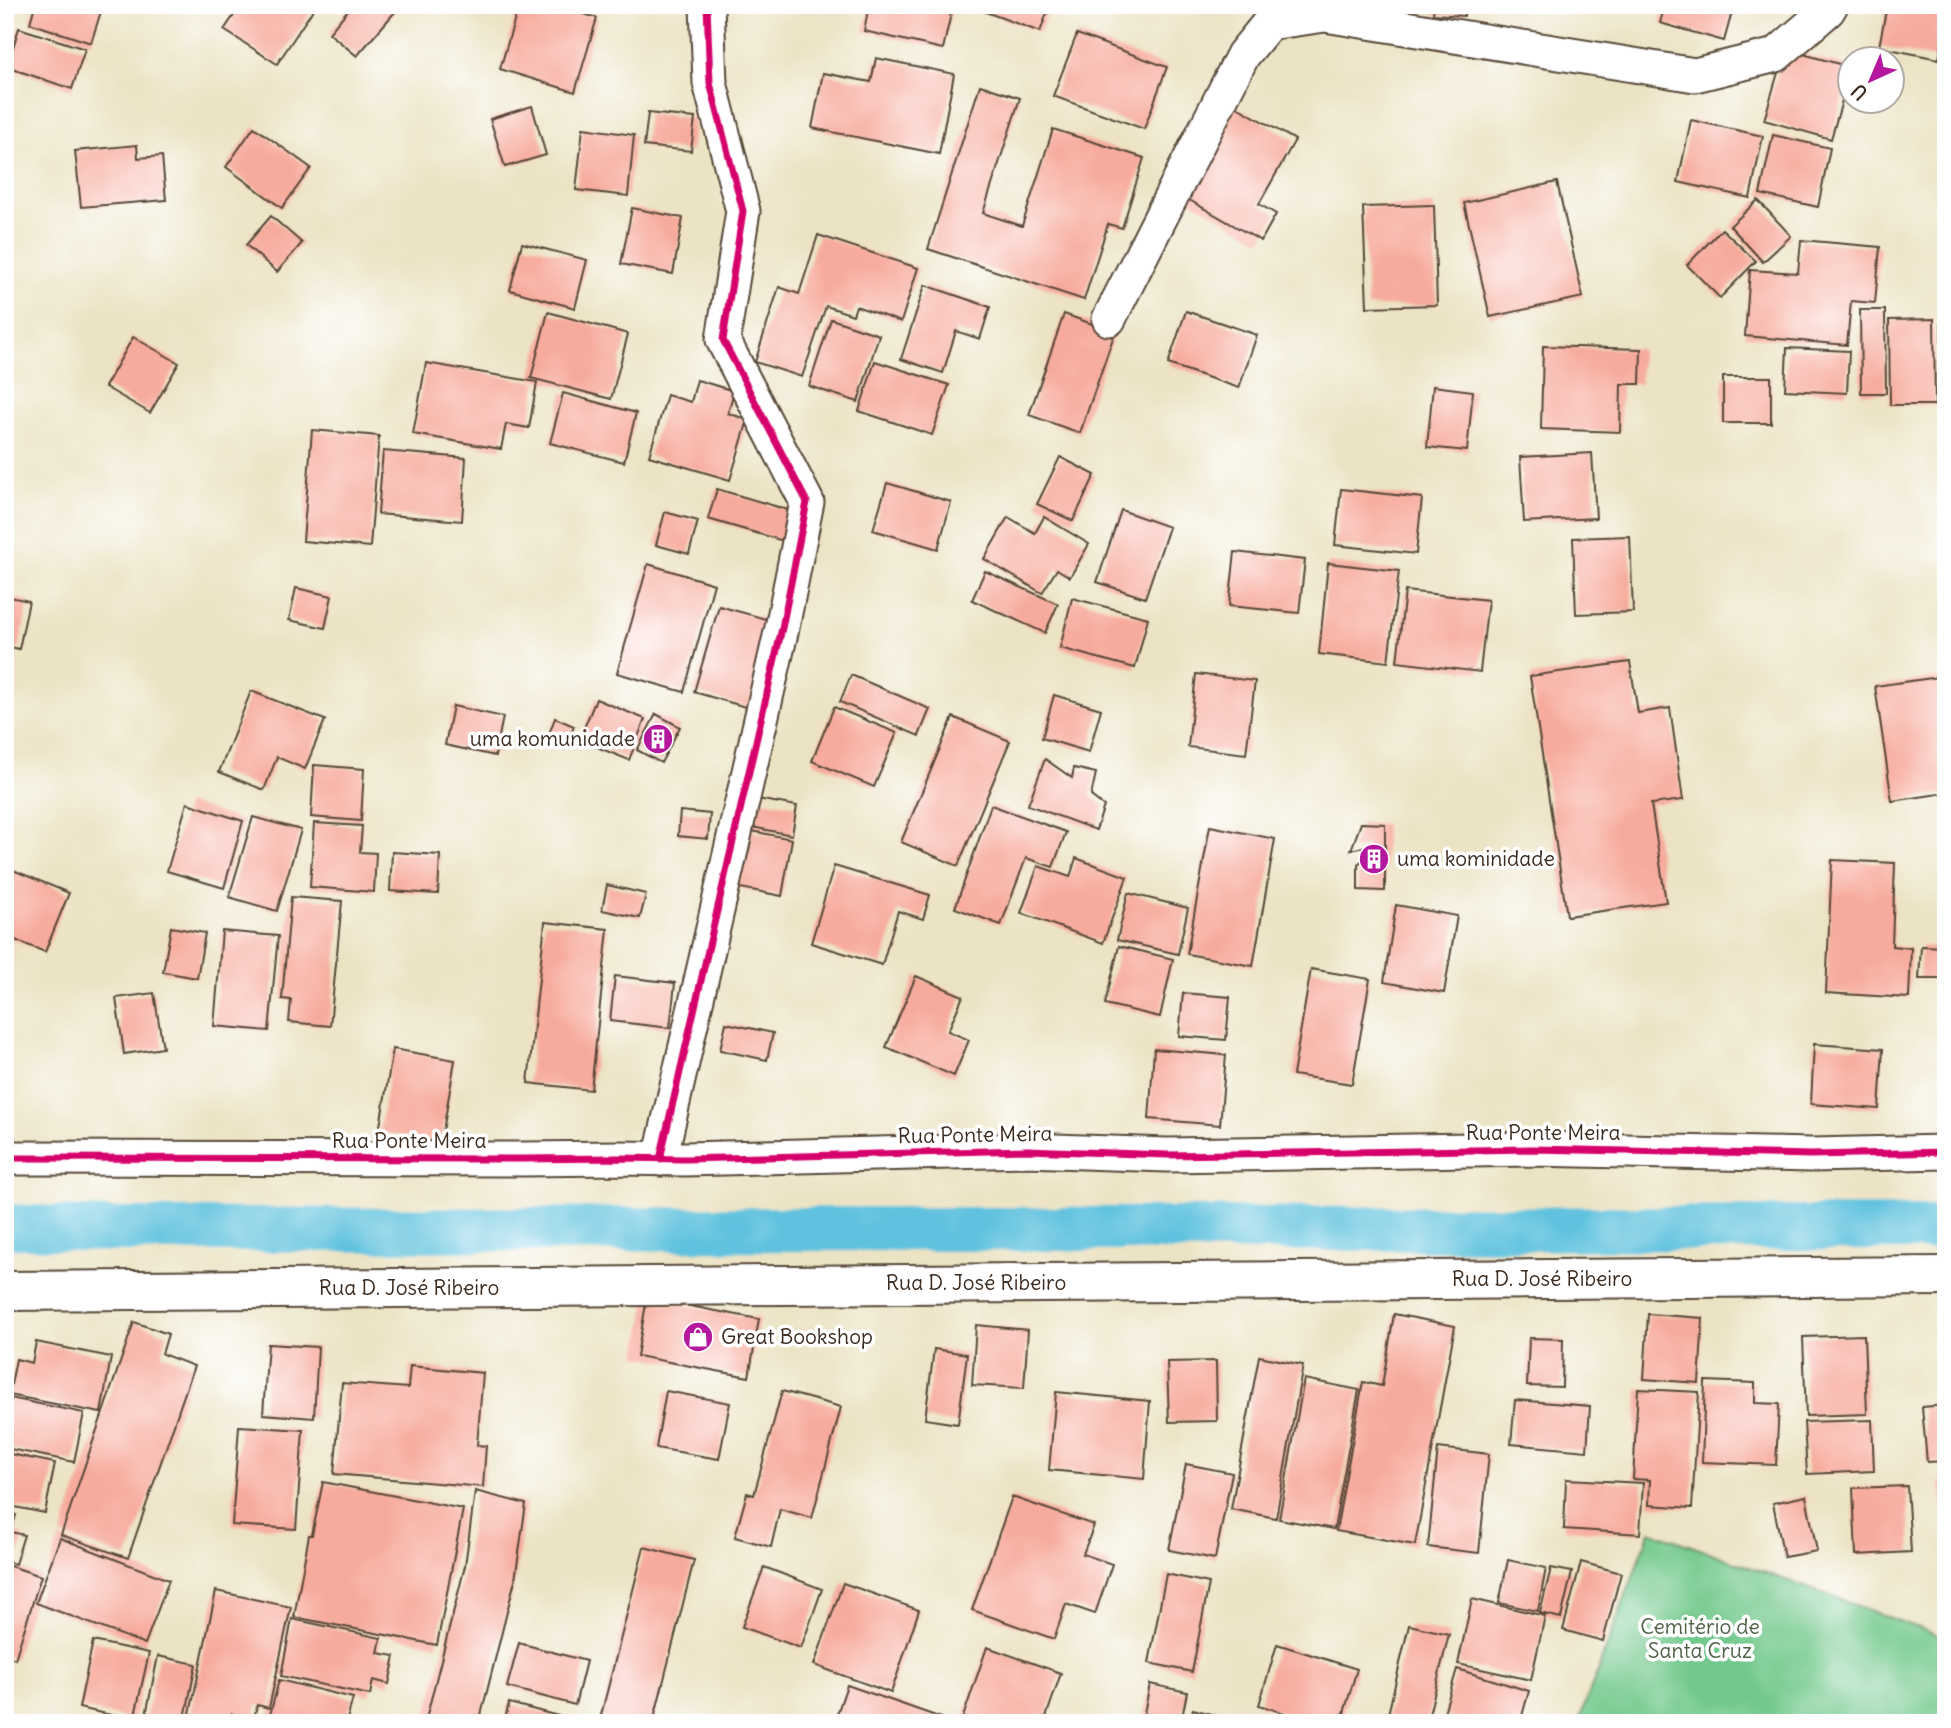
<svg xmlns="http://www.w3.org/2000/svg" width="1951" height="1728" font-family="Delius,sans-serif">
<rect width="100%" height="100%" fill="#fff"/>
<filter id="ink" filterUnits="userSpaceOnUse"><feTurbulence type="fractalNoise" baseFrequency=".0143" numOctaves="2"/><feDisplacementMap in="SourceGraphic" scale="14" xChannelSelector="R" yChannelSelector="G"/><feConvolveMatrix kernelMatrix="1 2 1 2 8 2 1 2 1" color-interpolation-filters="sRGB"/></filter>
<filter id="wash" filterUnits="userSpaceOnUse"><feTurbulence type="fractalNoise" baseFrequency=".00686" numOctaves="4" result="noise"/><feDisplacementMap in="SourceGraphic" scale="28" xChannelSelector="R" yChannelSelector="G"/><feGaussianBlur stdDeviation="1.57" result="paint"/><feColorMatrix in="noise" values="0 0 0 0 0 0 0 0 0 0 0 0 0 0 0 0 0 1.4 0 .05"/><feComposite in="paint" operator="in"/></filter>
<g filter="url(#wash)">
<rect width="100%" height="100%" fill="#ece3c4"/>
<polygon fill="#73c98d" stroke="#577a56" stroke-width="2" points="1650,1531 1946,1638 1946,1723 1578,1723"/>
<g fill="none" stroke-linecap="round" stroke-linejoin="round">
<polyline stroke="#60c2de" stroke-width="44" points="5,1226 109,1230 1946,1228"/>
</g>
<g id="blocks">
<g fill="#f7ab9d">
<polygon points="35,5 103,5 91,43 30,23"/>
<polygon points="241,5 316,5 277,64 224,30"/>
<polygon points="352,5 401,5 357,56 329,33"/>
<polygon points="519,5 555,5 597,18 575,92 500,69"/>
<polygon points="869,5 953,5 943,49 864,31"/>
<polygon points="975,5 1050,5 1040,32 975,8"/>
<polygon points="1434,5 1465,5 1464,16 1433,14"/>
<polygon points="1665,5 1734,5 1724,41 1660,23"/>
<polygon points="1887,5 1946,5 1946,23 1939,59 1879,47"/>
<polygon points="19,28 85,49 72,89 7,67"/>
<polygon points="1077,34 1167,67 1144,129 1053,96"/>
<polygon points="1785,49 1850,67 1850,73 1831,139 1764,120"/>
<polygon points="876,58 954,74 939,154 812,128 823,73 871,82"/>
<polygon points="980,85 1020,98 983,213 1022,226 1053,129 1144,158 1122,228 1108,224 1084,300 928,249"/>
<polygon points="1230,103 1295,140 1259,204 1276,214 1261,241 1179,194"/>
<polygon points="532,106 546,155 505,167 490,119"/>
<polygon points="648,113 695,118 691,151 644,146"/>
<polygon points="1691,120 1763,136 1750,198 1678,182"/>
<polygon points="254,127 311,168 282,208 226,167"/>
<polygon points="583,128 634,135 628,196 576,190"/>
<polygon points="1773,135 1830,148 1818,207 1760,194"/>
<polygon points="137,145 138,158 162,156 166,200 81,207 75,151"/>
<polygon points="1557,182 1583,297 1490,317 1464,203"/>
<polygon points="1758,200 1791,236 1763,262 1730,226"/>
<polygon points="1434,205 1437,305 1367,307 1363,207"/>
<polygon points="632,208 683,218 673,274 621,264"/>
<polygon points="271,216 302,243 277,272 246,245"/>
<polygon points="1722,229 1756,261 1720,298 1687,265"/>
<polygon points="818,235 918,268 901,322 856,306 853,315 826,306 802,377 755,362 779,287 799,294"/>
<polygon points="1801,240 1880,247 1875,303 1851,301 1847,345 1745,336 1750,270 1798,273"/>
<polygon points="522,243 587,260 575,308 510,290"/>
<polygon points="925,285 990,307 980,339 956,331 943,373 901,359"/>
<polygon points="1860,310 1885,310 1886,393 1861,393"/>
<polygon points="1186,311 1257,335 1239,388 1168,364"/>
<polygon points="548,312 628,334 611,399 531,378"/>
<polygon points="1064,314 1115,332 1080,433 1029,415"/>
<polygon points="831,319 879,335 858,402 809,386"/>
<polygon points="1934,319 1935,405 1890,405 1889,320"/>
<polygon points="1941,319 1946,319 1946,400 1943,400"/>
<polygon points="133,337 179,363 150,413 105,387"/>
<polygon points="1543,346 1641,349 1640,384 1621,384 1620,432 1541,429"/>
<polygon points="1787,348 1849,351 1847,393 1785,390"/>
<polygon points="875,361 949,385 932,435 859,411"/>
<polygon points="426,363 537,382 529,428 506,424 501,449 413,434"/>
<rect x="1723" y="377" width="48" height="46"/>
<polygon points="697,380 734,391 728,413 748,420 730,480 649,456 667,395 691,402"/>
<polygon points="1433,386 1473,391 1467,451 1427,447"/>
<polygon points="563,393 636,413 624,462 550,443"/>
<polygon points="312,430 379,436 370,547 303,541"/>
<polygon points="383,451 466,458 462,521 378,514"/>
<polygon points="1592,453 1596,518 1524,522 1520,457"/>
<polygon points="1060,457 1095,475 1073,521 1037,504"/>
<polygon points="887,483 951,502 938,549 873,530"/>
<polygon points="717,489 795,512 787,542 708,519"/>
<polygon points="1341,489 1422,498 1416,554 1335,545"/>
<polygon points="1121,510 1169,527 1145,598 1097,582"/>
<polygon points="665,512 698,521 689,554 656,545"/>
<polygon points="1008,517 1035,533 1044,517 1089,544 1070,577 1057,569 1042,593 984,559"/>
<polygon points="1630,536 1633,612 1576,614 1573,538"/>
<polygon points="1235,552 1305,560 1299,613 1229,606"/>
<polygon points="1328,563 1399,571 1388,662 1319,654"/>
<polygon points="648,564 714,584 684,692 617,673"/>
<polygon points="985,571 1058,604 1045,633 972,600"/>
<polygon points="296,588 332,596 325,628 289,620"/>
<polygon points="1405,591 1488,600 1480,672 1397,662"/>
<polygon points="5,596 29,601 19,649 5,646"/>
<polygon points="1072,598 1148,618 1135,668 1060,648"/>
<polygon points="719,606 773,621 749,708 694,692"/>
<polygon points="1630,662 1638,713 1670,708 1683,800 1651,804 1666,902 1567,916 1530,676"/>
<polygon points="1196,674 1255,681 1246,754 1188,747"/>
<polygon points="851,675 930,709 919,736 840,702"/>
<polygon points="1946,676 1946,793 1892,801 1875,686"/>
<polygon points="251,691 325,720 305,769 277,757 264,790 219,772"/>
<polygon points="1054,695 1101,709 1089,752 1042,738"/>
<polygon points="596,699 645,719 629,760 579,740"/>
<polygon points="453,706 503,717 495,756 445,745"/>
<polygon points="834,707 897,733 874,787 812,761"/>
<polygon points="656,714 680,727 661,763 637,750"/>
<polygon points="953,717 1010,741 958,866 901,842"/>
<polygon points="555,718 574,726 567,745 548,737"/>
<polygon points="1045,759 1072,778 1074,768 1096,773 1091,796 1104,806 1096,830 1028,805"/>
<polygon points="314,765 364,769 361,821 311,817"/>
<polygon points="757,799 797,806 792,835 752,827"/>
<polygon points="187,803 243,821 224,888 167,871"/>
<polygon points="991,805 1066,832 1053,867 1026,858 1001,925 955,908"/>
<polygon points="680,811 710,814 708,839 678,836"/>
<polygon points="253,817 301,830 277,911 229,897"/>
<polygon points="314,823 362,826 360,852 376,853 374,892 310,887"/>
<polygon points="1361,823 1385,824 1385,891 1358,890 1358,864 1369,855 1367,846 1351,850"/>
<polygon points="1210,826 1275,839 1253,966 1187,954"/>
<polygon points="741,829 792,839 782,896 730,886"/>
<polygon points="392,852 440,855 438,894 390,891"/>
<polygon points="1076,858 1127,877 1103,943 1021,913 1038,866 1070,877"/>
<polygon points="1832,860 1895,863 1892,946 1911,948 1909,998 1826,993"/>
<polygon points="834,866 930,895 923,919 898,911 882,965 811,943"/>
<polygon points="13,870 69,893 45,952 5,936 5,888"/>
<polygon points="607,885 646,894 640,918 602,910"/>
<polygon points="1128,893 1188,908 1178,954 1117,940"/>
<polygon points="291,897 342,901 330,1026 289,1022 291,1000 282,999"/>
<polygon points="1396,905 1457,916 1444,993 1384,982"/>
<polygon points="545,922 608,929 591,1090 528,1083"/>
<polygon points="171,927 205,933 197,978 163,972"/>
<polygon points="222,931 278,936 269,1031 214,1026"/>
<polygon points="1119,946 1173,959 1160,1017 1105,1004"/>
<polygon points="1921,946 1946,947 1946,979 1919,979"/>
<polygon points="1311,969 1370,979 1352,1084 1293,1075"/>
<polygon points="615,976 675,983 670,1028 610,1021"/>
<polygon points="916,976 963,996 948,1031 969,1040 954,1076 886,1047"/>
<polygon points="154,993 163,1048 124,1054 116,998"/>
<polygon points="1183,993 1230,997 1226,1040 1179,1036"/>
<polygon points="726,1023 773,1033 767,1060 720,1050"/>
<polygon points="1814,1044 1883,1049 1879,1109 1811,1104"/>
<polygon points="393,1049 455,1060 441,1143 379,1132"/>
<polygon points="1154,1049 1226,1055 1220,1125 1149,1119"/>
<polygon points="647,1298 759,1319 749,1377 637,1356"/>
<polygon points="1394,1314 1455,1326 1415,1545 1336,1531 1363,1382 1382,1386"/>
<polygon points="1648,1314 1703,1318 1699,1383 1644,1379"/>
<polygon points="134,1322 168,1334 162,1354 194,1366 128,1558 61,1535"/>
<polygon points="976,1325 1028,1330 1024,1388 972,1385"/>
<polygon points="1864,1335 1867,1414 1806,1416 1803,1337"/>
<polygon points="1529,1338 1563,1339 1562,1387 1527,1386"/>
<polygon points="36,1342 111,1357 101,1413 9,1395 16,1359 32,1363"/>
<polygon points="268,1344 318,1347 314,1418 263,1414"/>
<polygon points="934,1349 967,1354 958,1424 925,1419"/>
<polygon points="1259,1356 1303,1365 1276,1518 1231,1509"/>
<polygon points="1216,1361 1217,1421 1169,1422 1167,1362"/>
<polygon points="410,1366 483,1373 477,1445 486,1446 483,1487 334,1474 342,1383 408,1388"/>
<polygon points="1304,1379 1359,1390 1334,1529 1279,1519"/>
<polygon points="1705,1381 1755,1383 1755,1403 1779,1404 1776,1465 1702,1462"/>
<polygon points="1638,1389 1699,1392 1692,1508 1649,1505 1650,1480 1633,1479"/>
<polygon points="666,1391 730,1403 719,1459 656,1448"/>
<polygon points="782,1391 841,1407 812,1518 780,1509 771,1547 735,1537 747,1493 754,1495"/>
<polygon points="1056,1392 1150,1401 1144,1479 1049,1470"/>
<polygon points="10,1398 84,1413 74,1462 5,1448 5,1422"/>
<polygon points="1515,1400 1590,1406 1587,1451 1511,1444"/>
<polygon points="1946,1405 1946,1461 1927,1462 1922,1407"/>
<polygon points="1872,1420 1874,1471 1807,1474 1804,1422"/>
<polygon points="239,1426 303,1430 296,1529 232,1525"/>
<polygon points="1438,1448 1489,1454 1479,1553 1428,1547"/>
<polygon points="5,1453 55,1463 45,1513 5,1505"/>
<polygon points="1186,1464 1232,1473 1215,1559 1169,1550"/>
<polygon points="1940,1476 1946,1476 1946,1529 1944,1529"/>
<polygon points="1566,1479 1643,1483 1640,1534 1564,1529"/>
<polygon points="323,1482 463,1509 437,1645 294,1617 309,1535 312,1535"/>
<polygon points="1907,1486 1911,1552 1856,1555 1853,1488"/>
<polygon points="475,1491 526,1504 515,1580 479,1723 425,1723 465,1566"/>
<polygon points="1806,1496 1817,1551 1784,1557 1773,1503"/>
<polygon points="1012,1497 1094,1525 1083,1554 1112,1564 1095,1614 1066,1604 1054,1639 972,1610"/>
<polygon points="5,1512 16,1515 11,1532 24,1535 15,1564 5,1561"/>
<polygon points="60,1538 169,1580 145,1644 36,1603"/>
<polygon points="644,1547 694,1560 653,1723 599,1723"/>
<polygon points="1508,1560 1546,1568 1538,1611 1499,1603"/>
<polygon points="1581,1562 1621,1573 1603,1641 1563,1630"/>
<polygon points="7,1565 41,1576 15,1659 5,1655 5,1572"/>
<polygon points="764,1567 822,1589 801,1648 742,1627"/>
<polygon points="1551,1568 1572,1572 1561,1618 1540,1613"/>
<polygon points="1166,1574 1209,1583 1192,1672 1149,1663"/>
<polygon points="843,1583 919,1610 891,1693 814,1665"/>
<polygon points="216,1591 291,1607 269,1708 257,1705 254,1719 232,1714 230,1723 188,1723"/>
<polygon points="1472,1599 1545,1616 1531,1680 1458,1664"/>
<polygon points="292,1619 381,1638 378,1653 395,1656 389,1684 373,1680 370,1695 281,1676"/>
<polygon points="1409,1625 1449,1634 1427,1723 1386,1723"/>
<polygon points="93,1641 149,1653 134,1720 79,1708"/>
<polygon points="519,1643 586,1661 575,1705 507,1687"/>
<polygon points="1277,1644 1357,1669 1341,1723 1315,1723 1259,1705"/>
<polygon points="987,1647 1061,1673 1044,1723 961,1723"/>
<polygon points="158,1656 196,1664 184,1723 156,1723 145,1720"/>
<polygon points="1457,1669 1529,1691 1520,1723 1465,1723 1443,1716"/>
<polygon points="279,1680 353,1698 346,1723 268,1723"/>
<polygon points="1150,1684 1187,1692 1181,1723 1142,1723"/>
<polygon points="847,1685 953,1722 953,1723 834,1723"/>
<polygon points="509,1703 581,1722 580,1723 504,1723"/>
<polygon points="1193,1709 1240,1722 1239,1723 1189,1723"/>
</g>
</g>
</g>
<g filter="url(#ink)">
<use href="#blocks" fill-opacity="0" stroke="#564637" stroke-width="2"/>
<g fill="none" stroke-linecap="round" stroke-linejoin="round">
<g stroke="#564637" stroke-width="37">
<g id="street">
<polyline points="1109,319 1243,55 1269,23 1325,15 1695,75 1776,55 1828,10 1831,5"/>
<polyline points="5,1158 522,1159 618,1158 685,1159 1027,1150 1167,1155 1532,1149 1811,1155 1946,1152"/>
<polyline points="660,1159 782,628 807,502 723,340 743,211 710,83 707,5"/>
</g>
</g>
<g stroke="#564637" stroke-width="42">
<polyline id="secondary" points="5,1291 1946,1276"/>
</g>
<use href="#street" stroke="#fff" stroke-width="33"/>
<use href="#secondary" stroke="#fff" stroke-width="38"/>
<g stroke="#fff" stroke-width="11">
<g id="cycleway">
<polyline points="5,1158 522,1159 618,1158 685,1159 1027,1150 1167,1155 1532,1149 1811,1155 1946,1152"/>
<polyline points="660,1159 782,628 807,502 723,340 743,211 710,83 707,5"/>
</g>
</g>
<use href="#cycleway" stroke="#d6006c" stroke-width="7"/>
</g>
</g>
<defs>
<g id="building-disc" transform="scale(1.575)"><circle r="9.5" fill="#b5179e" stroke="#fff"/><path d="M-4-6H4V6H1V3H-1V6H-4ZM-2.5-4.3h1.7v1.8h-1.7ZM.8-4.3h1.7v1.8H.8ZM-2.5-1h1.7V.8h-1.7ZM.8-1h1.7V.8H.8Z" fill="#fff"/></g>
<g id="shop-disc" transform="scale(1.575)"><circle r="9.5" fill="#b5179e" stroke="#fff"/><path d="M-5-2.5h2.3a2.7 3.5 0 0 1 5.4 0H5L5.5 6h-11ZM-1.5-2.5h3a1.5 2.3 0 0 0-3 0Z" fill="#fff"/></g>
</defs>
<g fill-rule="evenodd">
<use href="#building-disc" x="658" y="739"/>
<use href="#building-disc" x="1374" y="859"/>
<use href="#shop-disc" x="698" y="1337"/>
</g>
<g text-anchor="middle" stroke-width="7" stroke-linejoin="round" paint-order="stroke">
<g font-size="21" fill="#3b2a1e" stroke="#fff" text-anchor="start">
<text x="635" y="746" text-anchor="end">uma komunidade</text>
<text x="1397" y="866">uma kominidade</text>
<text x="721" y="1344">Great Bookshop</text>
</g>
<g font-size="21" fill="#3b2a1e" stroke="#fff">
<text x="1543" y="1140">Rua Ponte Meira</text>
<text transform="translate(975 1135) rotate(-1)" y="7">Rua Ponte Meira</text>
<text x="409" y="1148">Rua Ponte Meira</text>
<text x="1542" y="1286">Rua D. José Ribeiro</text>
<text x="976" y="1290">Rua D. José Ribeiro</text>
<text x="409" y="1295">Rua D. José Ribeiro</text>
</g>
<g font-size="21" fill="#4f6245" stroke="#fff">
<text x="1700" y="1634">Cemitério de<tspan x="1700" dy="24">Santa Cruz</tspan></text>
</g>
</g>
<rect width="1951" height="1728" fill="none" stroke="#fff" stroke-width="28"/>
<g transform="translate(1871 80) rotate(224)"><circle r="33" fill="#ffffff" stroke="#b1aaa5" stroke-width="2"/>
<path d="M0-5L12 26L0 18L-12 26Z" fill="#b5179e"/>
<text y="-10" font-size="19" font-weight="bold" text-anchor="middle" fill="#3b2a1e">U</text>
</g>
</svg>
